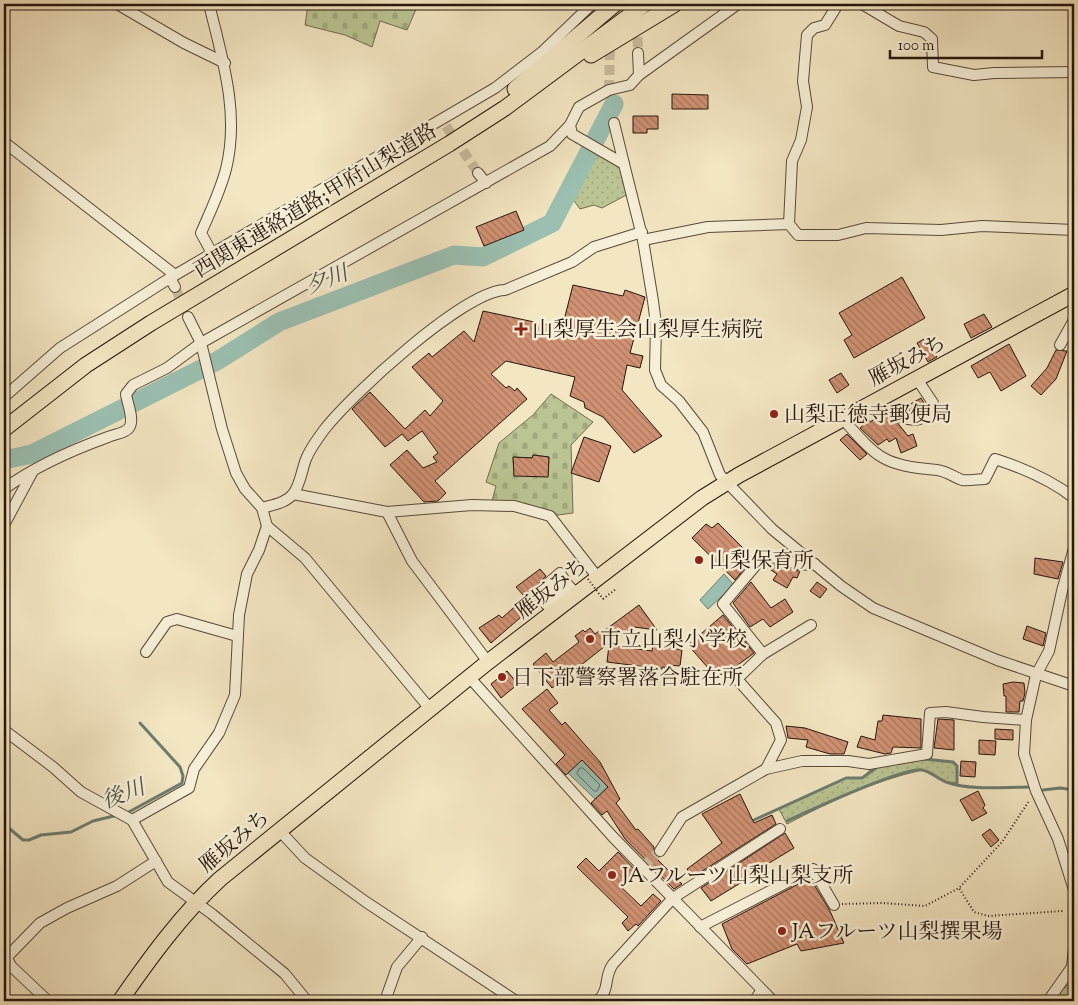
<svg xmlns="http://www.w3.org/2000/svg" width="1078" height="1005" font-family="'Sorts Mill Goudy','Noto Serif JP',serif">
<defs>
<pattern id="grass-dots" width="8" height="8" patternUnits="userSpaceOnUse" patternTransform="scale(1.25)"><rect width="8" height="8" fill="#bbc493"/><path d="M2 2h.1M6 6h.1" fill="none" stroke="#a1a87e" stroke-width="1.8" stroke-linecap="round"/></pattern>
<pattern id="cemetery-stones" width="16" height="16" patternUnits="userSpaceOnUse" patternTransform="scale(1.25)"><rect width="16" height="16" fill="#bbc493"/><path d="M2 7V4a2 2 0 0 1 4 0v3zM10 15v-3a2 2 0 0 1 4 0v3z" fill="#a1a87e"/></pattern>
<pattern id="building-back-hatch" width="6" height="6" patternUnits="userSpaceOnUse" patternTransform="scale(1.25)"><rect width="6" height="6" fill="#d19274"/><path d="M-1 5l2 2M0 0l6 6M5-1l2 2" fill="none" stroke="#a9765e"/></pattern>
</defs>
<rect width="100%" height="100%" fill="#f3e6c2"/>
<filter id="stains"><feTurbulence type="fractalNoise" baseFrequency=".004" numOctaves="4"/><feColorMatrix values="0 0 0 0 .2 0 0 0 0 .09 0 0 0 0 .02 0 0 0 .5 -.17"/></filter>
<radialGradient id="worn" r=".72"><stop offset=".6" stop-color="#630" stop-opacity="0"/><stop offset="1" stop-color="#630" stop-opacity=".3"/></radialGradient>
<g fill="url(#grass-dots)" stroke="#706c50">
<polygon points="600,151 624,164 632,192 602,208 594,205 580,209 572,198"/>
<path d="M 924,759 L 953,762 L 957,766 L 957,783 L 947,782 L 922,770 C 874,781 831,801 787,824 L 779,809 L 846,778 L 862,778 L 872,768 Z"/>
</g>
<g fill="url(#cemetery-stones)" stroke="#706c50" fill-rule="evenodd">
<polygon points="326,4 407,4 417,7 407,30 380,21 372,47 345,35 305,25 308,5 324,10"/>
<path d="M 551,394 L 593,422 L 571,445 L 573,513 L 550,516 L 491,505 L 496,486 L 486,482 L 499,443 L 533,415 ZM 533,455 L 549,457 L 548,476 L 514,475 L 513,457 L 532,458 Z"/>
<polygon points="1066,985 1074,985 1074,1001 1052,1001"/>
</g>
<g fill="#9bc0b2" stroke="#6c7c70">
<polygon points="724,574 734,585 708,609 700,600"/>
<polygon points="582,760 608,787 595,799 568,773"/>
</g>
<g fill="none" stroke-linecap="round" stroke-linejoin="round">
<polygon stroke="#606a5f" stroke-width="1" points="580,768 583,768 600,785 597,791 594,791 577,774"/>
<g stroke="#6c7c70" stroke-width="3">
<polyline points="924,759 953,762 957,766 957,783"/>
<polyline points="1043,790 1060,788 1074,790"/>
<polyline points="127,813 182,783 183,776 180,767 140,723"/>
<polyline points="754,820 846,778 862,778 876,768"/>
<path d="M 787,821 C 809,811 903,767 922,770 C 930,771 938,779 946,782 C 972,791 1003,787 1030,787"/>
<polyline points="4,832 10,829 23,840 29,840 41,835 71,832 93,821 118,815"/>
</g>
<polyline stroke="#9bc0b2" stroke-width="19" points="4,460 32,454 217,361 279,322 454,255 483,257 552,223 614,104"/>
</g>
<g fill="url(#building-back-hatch)" stroke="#26150c">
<polygon points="672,94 708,95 708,109 672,109"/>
<polygon points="633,116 658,116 658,129 647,129 647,133 633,133"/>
<polygon points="516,211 524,230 484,246 476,227"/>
<polygon points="902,277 925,318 854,358 844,340 852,335 839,313"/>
<polygon points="573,285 623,296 625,290 645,297 630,353 643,356 640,368 627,365 622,390 662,436 634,453 603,417 585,408 584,402 570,396 575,377 506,361 491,374 506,388 509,386 515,391 517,388 527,399 435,481 446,493 438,501 424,502 390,465 407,450 423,468 437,462 433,457 438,453 422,431 408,441 402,434 385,447 352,409 370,392 405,429 425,410 430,416 443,401 412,367 429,353 432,357 464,331 474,342 483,311 562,328"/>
<polygon points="984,314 992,327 971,338 964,324"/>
<polygon points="926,338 937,357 928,362 917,343"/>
<polygon points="1009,344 1026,376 1001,391 990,372 978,378 971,366"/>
<polygon points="1056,350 1067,351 1056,379 1041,395 1031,386 1047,368"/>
<polygon points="841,373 849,385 837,393 829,380"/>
<polygon points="921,398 927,408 911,413 907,406"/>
<polygon points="891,409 896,421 908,436 913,434 917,446 901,453 896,438 889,442 887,439 878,445 860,428 869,420 870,422"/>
<polygon points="847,434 867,454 860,460 840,440"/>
<polygon points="584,437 611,446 599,482 571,473"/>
<polygon points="533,455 549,457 548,477 514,476 513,457 532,458"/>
<polygon points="718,523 753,558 735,580 692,538 706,524 712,528"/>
<polygon points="1035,558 1063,562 1058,579 1034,574"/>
<polygon points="766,565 775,565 800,571 797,578 793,577 787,588 773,580 777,574 765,566"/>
<polygon points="540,569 546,576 525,597 516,587"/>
<polygon points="751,582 771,608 785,599 793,612 770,627 763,619 750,627 733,603"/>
<polygon points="817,582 827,589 820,598 810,591"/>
<polygon points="520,602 528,611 491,643 479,628 499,615 502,618"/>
<polygon points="639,605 657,630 634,627 609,643 552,688 533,664 546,653 553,662 579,642 575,636 583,630 585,632 590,628 595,634 599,631 601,633"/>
<polygon points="723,615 754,653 723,676 721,674 716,677 688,645"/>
<polygon points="1027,626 1046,633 1043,646 1023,639"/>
<polygon points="653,644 682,650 680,666 669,665 669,668 662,667 662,669 607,662 609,645 652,651"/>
<polygon points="507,671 518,684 501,698 491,684"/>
<polygon points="1013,682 1024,683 1025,693 1023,701 1020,701 1019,712 1006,712 1006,696 1004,696 1003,684"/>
<polygon points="547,689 558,703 549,710 562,725 565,722 600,762 620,799 616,803 636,830 638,829 654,847 654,854 658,858 657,859 682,884 674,889 625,839 607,811 602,815 591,803 608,787 582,760 566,775 556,764 565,755 522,709"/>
<polygon points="883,715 921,719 921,748 893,747 891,753 885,754 857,747 861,736 875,740 878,721 882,721"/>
<polygon points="938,719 954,720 954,750 934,748"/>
<polygon points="786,726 805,728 848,742 844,754 830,754 806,747 808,740 788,738"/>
<polygon points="995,729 1013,730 1013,740 995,739"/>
<polygon points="979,740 996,741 995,755 979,754"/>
<polygon points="961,761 976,762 975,777 960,776"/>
<polygon points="978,791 985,805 983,808 987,813 972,821 960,800"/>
<polygon points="740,794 754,823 772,815 776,824 693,877 687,869 722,843 702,814"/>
<polygon points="990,829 999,840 991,847 982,835"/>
<polygon points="785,833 794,848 741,880 742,882 711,901 701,888"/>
<polygon points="618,852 635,870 620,886 641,906 653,894 661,901 638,926 636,924 628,931 622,923 628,917 577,867 586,858 599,871"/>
<polygon points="810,878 830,911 844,943 801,951 797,944 747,964 732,949 722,924"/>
</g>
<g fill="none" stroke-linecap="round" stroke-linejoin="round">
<g stroke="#cabc9e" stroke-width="10" stroke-dasharray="10 5" stroke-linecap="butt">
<polyline points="637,22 638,53"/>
<polyline points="609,90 611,4"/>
<polyline points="446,126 478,173"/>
<polyline points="175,287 188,317"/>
<polyline points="643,867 660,851"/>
</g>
<g stroke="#59493a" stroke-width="12">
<g id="minor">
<polyline points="117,4 184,43 225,63"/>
<path d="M 209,4 C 222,58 240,113 226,169 C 220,192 210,212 201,233 L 213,255"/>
<polyline points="862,4 899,26 924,32 932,39 933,67 974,75 994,73 1074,72"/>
<polyline points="638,53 639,75"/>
<polyline points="614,123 624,164"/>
<polyline points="570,125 572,134 624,164 643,240 653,301 656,324 655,370 661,385 679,401 703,432 720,475 772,529 841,586 873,608 997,660 1074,686"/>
<polyline points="4,142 175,275"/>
<polyline points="478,173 486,183"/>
<polyline points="789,224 792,161 801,140 807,107 803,81 807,35 814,28 825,25 838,4"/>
<polyline points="643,240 708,227 789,224 798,235 838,235 866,228 941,230 982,226 1074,230"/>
<polyline points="170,278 175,287"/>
<polyline points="1060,345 1074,320"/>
<polyline points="4,397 60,348 170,278 495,88 542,52 592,4"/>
<path d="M 901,417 C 915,422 922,420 934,411 L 933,403 L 917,379"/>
<path d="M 843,419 C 878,459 883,465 937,470 C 946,471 954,477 962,480 C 969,481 978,479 985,479 L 995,459 C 1023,468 1051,480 1074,498"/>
<path d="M 4,489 C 34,467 72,450 108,437 C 114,434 124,434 129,428 C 135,420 127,403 126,394 L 133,385 L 167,368 L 201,343 L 550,146 L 570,125 L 579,107 L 609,90 L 630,85 L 639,75 L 738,4"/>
<polyline points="293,494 387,512 472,505 514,506 550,516 598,578"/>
<path d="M 262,508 C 272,505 286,503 293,494 C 300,486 302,469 306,459 C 310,449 318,438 324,430 C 351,395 464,291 505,290 L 572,262 L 594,247 L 642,232"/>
<polyline points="387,512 412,561 488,662"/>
<polyline points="4,525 33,471"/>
<polyline points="267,526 305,558 431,710"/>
<polyline points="1074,548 1062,591 1049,651 1036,675 1026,720 1024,754 1036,791 1058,839 1074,890"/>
<polyline points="542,599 537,593 560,573 565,581"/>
<polyline points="546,604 542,599 565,581 568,585"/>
<polyline points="554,613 546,604 570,587 577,595"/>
<polyline points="811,625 763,654 737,679 776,723 781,740 766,769 802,761 848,761 869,764 927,754 930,713 946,712 983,717 1026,720"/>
<polyline points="146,652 167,622 177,619 237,636"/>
<path d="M 763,654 L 723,604 L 762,558 C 783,554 793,568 815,564"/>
<polyline points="470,678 613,837 773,1001"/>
<polyline points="4,730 53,767 81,792 132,820 168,882 212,914 285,974 307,1001"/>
<polyline points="132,820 189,788 194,769 219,733 235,695 239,615 247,574 259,550 267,526 262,508 245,489 236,473 222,429 201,343 188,317"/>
<polyline points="279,830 305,858 366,902 516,1001"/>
<polyline points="660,851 682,817 766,769"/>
<polyline points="1074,910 1074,925"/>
<polyline points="700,927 813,869 834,905"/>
<polyline points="4,952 11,966 48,1001"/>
<polyline points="7,957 40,923 67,908 117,886 156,861"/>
<polyline points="385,1001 397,967 422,937"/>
<path d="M 598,1001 C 611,987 603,978 613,964 L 673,898 L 780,829"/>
<polyline points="754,1001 762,990"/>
<polyline points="1048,1001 1072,967 1074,949"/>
</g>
</g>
<g stroke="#26150c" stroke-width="17">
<g id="highway">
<polyline points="591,55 675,4"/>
<polyline points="515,89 615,4"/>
<polyline points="4,429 86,365 151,323 449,144 505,108 645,4"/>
<path d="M 120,1001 C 150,958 181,915 220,879 L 488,662 L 702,498 L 739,475 L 1074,294"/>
</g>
</g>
<g stroke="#26150c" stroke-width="2" stroke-dasharray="1 2.5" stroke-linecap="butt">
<polyline points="603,599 616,589"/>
<polyline points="960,887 1002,842 1029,801"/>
<polyline points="842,904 883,903 925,906 959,888 974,912 988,916 1063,911"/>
</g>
<use href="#minor" stroke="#f7efd7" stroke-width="10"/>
<use href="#highway" stroke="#f3e6c2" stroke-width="15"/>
<polyline stroke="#26150c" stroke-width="2" stroke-dasharray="1 2.5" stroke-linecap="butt" points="588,579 603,599"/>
</g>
<g fill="#8f2418" stroke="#f7efd7" stroke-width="2">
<path d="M518.5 321.5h5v5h5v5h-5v5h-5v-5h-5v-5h5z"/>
<circle cx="774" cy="414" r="5"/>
<circle cx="699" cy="560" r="5"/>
<circle cx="590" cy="639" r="5"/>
<circle cx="502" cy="677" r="5"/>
<circle cx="612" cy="875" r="5"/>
<circle cx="782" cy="931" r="5"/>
</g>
<g text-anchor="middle" stroke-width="5" stroke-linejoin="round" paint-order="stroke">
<g font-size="21" fill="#26150c" stroke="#f7efd7">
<text transform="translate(315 200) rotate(-31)" y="7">西関東連絡道路;甲府山梨道路</text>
<text transform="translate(907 360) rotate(-28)" y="7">雁坂みち</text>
<text transform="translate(551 588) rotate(-38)" y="7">雁坂みち</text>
<text transform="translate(234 841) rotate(-40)" y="7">雁坂みち</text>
</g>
<g font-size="21" fill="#26150c" stroke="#f7efd7" text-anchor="start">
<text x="532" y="336">山梨厚生会山梨厚生病院</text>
<text x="784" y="421">山梨正徳寺郵便局</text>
<text x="709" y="567">山梨保育所</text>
<text x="600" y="646">市立山梨小学校</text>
<text x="512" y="684">日下部警察署落合駐在所</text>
<text x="622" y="882">JAフルーツ山梨山梨支所</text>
<text x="792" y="938">JAフルーツ山梨撰果場</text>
</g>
<g font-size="22" font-style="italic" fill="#4f5146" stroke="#f7efd7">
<text transform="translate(326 279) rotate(-21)" y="8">夕川</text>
<text transform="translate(123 793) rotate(-21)" y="8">後川</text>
</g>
</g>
<rect width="1078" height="1005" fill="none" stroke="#f3e6c2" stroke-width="20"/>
<rect x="5" y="5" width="1068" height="995" fill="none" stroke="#26150c" stroke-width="2.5"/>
<rect x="10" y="10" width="1058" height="985" fill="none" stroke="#26150c"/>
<path d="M890 50v8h152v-8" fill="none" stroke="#26150c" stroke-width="2.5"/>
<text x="898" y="50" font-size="15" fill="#26150c" stroke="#f7efd7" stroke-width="4" paint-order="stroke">100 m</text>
<rect width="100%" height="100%" filter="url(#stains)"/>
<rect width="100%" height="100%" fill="url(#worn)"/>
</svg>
